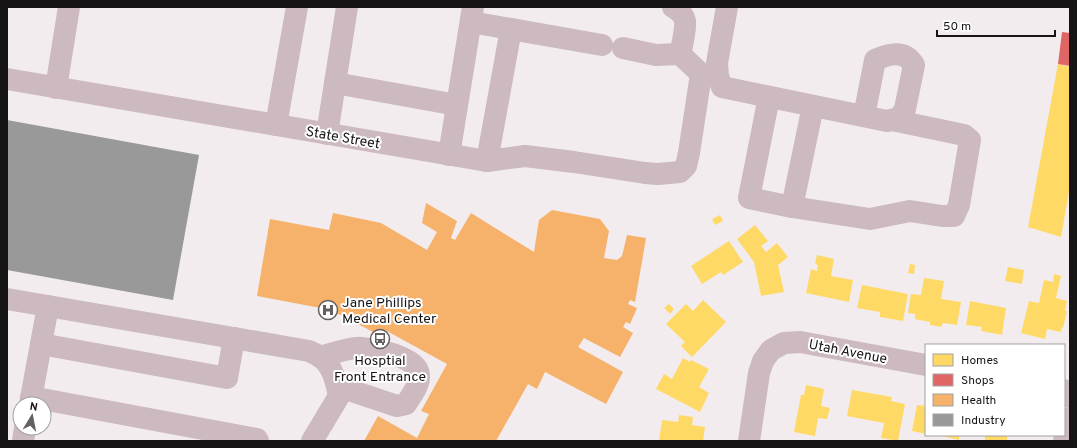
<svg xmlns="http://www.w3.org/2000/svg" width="1077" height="448" font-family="Overpass,sans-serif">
<rect width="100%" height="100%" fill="#f2ecee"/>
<g fill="#ffd966">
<polygon points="1058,64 1070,67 1070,186 1061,237 1028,227"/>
<polygon points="720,215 723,221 715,225 712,219"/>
<polygon points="755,225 768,241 761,246 766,252 777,243 788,257 778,265 784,292 761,296 754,262 737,239"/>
<polygon points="729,241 743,262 723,275 721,272 702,284 691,266"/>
<polygon points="817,255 834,259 831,276 853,280 849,302 806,293 811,269 817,271 818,265 815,264"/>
<polygon points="910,264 915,265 914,274 908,273"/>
<polygon points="1008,267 1024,270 1022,284 1005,281"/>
<polygon points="1054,274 1061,276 1056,298 1067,301 1065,311 1067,311 1063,328 1062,327 1061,332 1047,329 1045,339 1021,333 1029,301 1039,303 1044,280 1053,282"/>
<polygon points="924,278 944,281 941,299 961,302 957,325 943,323 941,327 930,325 930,322 915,319 915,314 908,313 911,294 921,295"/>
<polygon points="862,285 908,294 903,321 880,317 880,312 857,308"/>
<polygon points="703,300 726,322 692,357 681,346 685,342 666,324 686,304 693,311"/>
<polygon points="970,301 1006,308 1002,335 981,331 982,327 966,325"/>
<polygon points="669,304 674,309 670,314 664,308"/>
<polygon points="683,358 690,362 691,360 709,369 699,387 709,393 700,412 656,389 664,374 672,379"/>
<polygon points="806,385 824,389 821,406 830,408 827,419 818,418 815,436 794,432 801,395 804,395"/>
<polygon points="852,390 892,397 891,401 905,404 898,441 881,438 884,423 847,416"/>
<polygon points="917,405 926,406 926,434 912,431"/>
<polygon points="679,415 693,417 692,425 705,427 703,441 659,441 662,420 678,422"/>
<polygon points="938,435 959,435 959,440"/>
<rect x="985" y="435" width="22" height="6"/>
</g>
<polygon fill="#e06666" points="1062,32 1070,33 1070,66 1058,64"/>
<polygon fill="#f6b26b" points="426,203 457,221 451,238 455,240 471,213 534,252 539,220 552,210 600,219 609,231 604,258 617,260 622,256 627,235 646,238 635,302 630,300 628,304 637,308 630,324 626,322 623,327 633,333 620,357 584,338 578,347 623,372 606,404 545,372 537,389 528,384 496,441 364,441 378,416 417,438 429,414 421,411 447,364 385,330 377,334 331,310 257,296 270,219 329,230 333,213 381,223 427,250 437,232 422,223"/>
<polygon fill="#999" points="7,120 199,155 173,300 7,270"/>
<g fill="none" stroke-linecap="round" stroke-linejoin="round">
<g stroke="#cdb9c0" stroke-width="22">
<path d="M 727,7 L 717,63 L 718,76 L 722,87 L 887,121 L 899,118 L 905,109 L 914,65 C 905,50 890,53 875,60 L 864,116"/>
<polyline points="471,22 602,45"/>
<polyline points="623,48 656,55 680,54"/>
<path d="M 7,79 L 487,161 L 525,156 L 574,162 L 645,173 L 658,174 L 680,172 L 686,166 L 689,153 L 701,74 L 680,54 C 682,47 686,27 685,21 C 684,15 678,10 673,7"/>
<polyline points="335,83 457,105"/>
<polyline points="56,88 69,7"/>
<polyline points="769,97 749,198 792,207 870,219 910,211 942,216 954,216 959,205 970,140 964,135 892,120"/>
<polyline points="276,125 297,7"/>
<polyline points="327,134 347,7"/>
<polyline points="449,155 473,7"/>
<polyline points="487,161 511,29"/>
<polyline points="792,207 813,106"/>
<path d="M 7,299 L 309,351 C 313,353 318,355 321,357 C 333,367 336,381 339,396 L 312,441"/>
<polyline points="41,344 227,378 234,338"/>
<path d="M 320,357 C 332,354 344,349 356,348 C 360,347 365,348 369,349 C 383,351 420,358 419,377 C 419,386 411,396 406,404 L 397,406 L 337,386"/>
<polyline points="1064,390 1070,395 1070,397"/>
<polyline points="31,397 257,439 258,441"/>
<polyline points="30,404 48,306"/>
<polyline points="23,441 25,428"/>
<polyline points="749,441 759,373 763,361 771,350 784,343 800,342 926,365"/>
<polyline points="1064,441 1070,418"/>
</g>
</g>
<defs>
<g id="hospital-ring" transform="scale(1)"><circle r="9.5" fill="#fff" stroke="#646061" stroke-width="1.5"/><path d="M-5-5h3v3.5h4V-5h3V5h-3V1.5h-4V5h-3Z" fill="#646061"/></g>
<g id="bus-ring" transform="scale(1)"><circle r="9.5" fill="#fff" stroke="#646061" stroke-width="1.5"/><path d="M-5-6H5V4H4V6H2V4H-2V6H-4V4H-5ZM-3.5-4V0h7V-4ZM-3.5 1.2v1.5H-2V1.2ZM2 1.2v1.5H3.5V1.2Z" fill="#646061"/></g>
</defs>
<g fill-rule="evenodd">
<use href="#hospital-ring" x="328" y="310"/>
<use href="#bus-ring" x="380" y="339"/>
</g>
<g text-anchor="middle" stroke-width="4" stroke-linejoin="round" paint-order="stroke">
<g font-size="14" fill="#171415" stroke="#fff">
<text transform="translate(343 137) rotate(10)" y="5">State Street</text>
<text transform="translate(848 351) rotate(11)" y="5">Utah Avenue</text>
</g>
<g font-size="14" fill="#171415" stroke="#fff" text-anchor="start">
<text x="342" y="307">Jane Phillips<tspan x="342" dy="16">Medical Center</tspan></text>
<text x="380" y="365" text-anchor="middle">Hosptial<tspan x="380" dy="16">Front Entrance</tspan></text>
</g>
</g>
<rect width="1077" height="448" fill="none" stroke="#171415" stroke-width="16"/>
<rect x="925" y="344" width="140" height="92" fill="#ffffff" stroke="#a2a1a1"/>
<rect x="933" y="354" width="20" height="12" fill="#ffd966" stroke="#a2a1a1"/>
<text x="961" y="364" font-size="12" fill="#171415">Homes</text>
<rect x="933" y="374" width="20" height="12" fill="#e06666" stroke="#a2a1a1"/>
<text x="961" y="384" font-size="12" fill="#171415">Shops</text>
<rect x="933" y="394" width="20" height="12" fill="#f6b26b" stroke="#a2a1a1"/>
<text x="961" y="404" font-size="12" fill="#171415">Health</text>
<rect x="933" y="414" width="20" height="12" fill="#999999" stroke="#a2a1a1"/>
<text x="961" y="424" font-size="12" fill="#171415">Industry</text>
<g transform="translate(32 416) rotate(10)"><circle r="19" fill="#ffffff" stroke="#a2a1a1"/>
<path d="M0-3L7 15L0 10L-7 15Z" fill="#646061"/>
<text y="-6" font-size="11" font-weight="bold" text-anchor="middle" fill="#171415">N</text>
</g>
<path d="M937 30v6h118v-6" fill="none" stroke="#171415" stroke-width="2"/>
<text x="943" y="30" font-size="12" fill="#171415" stroke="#ffffff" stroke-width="3" paint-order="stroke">50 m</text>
</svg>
